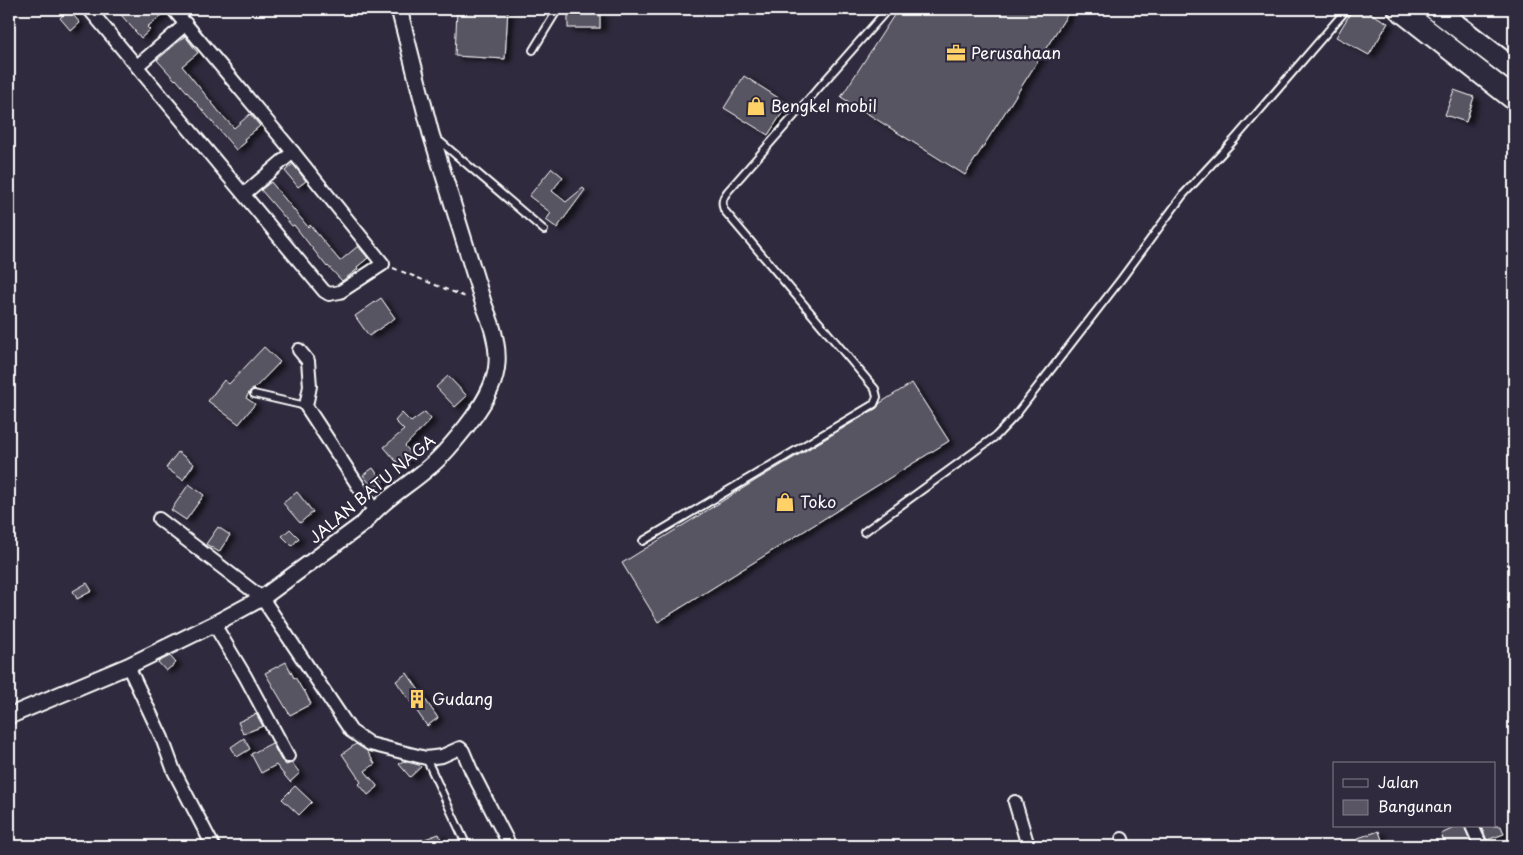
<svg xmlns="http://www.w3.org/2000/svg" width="1523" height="855" font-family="'Playpen Sans',sans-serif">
<defs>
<filter id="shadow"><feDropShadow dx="5.5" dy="3" stdDeviation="2.5" flood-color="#0009"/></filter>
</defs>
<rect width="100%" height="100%" fill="#2f2a3d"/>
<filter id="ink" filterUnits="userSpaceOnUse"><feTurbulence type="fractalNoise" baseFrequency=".02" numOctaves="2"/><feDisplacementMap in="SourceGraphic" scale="10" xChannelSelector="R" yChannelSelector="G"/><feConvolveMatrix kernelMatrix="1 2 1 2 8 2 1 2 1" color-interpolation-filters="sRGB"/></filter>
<g filter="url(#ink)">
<g fill="#595564" stroke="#fff" filter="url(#shadow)">
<polygon points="116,9 165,9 166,12 147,27 150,30 141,38"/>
<polygon points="457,9 508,9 505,59 455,56"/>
<rect x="568" y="9" width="32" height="19"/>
<polygon points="898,9 1071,9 965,175 841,97"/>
<polygon points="1353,9 1363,9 1388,23 1369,55 1336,37"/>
<polygon points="69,10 80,23 71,31 60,18"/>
<polygon points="185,36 198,53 182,66 221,114 234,128 250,114 260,126 244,139 246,142 236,150 176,79 175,80 157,60"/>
<polygon points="744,76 788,104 768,135 724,108"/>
<polygon points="1454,90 1474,97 1466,122 1445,115"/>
<polygon points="293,164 306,181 298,187 285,171"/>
<polygon points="552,168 563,177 552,191 566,202 583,188 585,190 557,228 546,220 551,213 529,196"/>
<polygon points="271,182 308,227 310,225 340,261 358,246 368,258 357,267 358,269 342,281 328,266 327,267 294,225 292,226 261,190"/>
<polygon points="381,298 395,318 369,336 355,316"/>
<polygon points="264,347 280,362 254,389 250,391 246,398 255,404 239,424 208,401 224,380 229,384"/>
<polygon points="448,376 467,396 455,407 436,387"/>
<polygon points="912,383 949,441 658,622 622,563 758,479 877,408 880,403"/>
<polygon points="425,412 431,419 405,446 413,455 400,466 384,447 404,430 395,421 402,413 411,422"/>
<polygon points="178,452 194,464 183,480 166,468"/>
<polygon points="373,468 383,482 374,489 363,475"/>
<polygon points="189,484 204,495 186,520 171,510"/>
<polygon points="297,492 313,512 300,523 283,503"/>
<polygon points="218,527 230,535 219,552 206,544"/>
<polygon points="290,529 299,538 292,546 282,536"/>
<polygon points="87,583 92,591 77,599 73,591"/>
<polygon points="170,656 176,663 166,671 158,662"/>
<polygon points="286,662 294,678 295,677 303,691 304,690 311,704 290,715 265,673"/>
<polygon points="407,673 438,718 427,726 396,681"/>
<polygon points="256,714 263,726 243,734 238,722"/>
<polygon points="244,738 250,749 237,757 231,747"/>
<polygon points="272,743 281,760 286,765 292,763 300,773 290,782 276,765 261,773 251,754"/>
<polygon points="356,744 367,751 375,764 365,771 378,787 368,795 359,784 361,782 342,754"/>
<polygon points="403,761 419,765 421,767 410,777 399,764"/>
<polygon points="295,786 312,802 299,815 282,799"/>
<polygon points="1458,826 1464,826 1472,845 1446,846 1441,834"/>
<polygon points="1481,826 1501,826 1504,834 1487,840"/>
<polygon points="1379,831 1384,846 1361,846 1358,838"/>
<polygon points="439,834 444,846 409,846 408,845"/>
</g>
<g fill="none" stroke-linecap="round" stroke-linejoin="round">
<g stroke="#fff" stroke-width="10">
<g id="service">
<polyline points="533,50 558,9"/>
<polyline points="436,138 544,230"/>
<polyline points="254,394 306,406"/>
<polyline points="864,532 996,436 1015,416 1122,278 1183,195 1234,140 1347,9"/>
<path d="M 643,541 L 869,407 L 874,404 L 877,397 L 875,389 L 724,210 C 721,202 723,197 728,191 L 888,9"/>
<polyline points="426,758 467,846"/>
</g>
</g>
<g stroke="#fff" stroke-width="16">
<g id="minor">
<polyline points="89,9 324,291 329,294 340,292 383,264 293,152 173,9"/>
<polyline points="137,66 186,24"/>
<polyline points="244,194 293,152"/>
<polyline points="299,350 308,361 310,386 306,406 374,510"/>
<polyline points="159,519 262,598 351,731 370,744 426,758 442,756 460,748 463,751 471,770 510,846"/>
<polyline points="214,624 245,676 288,756"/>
<polyline points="128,666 162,738 174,771 213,846"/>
<polyline points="1015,802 1028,846"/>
<polyline points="1472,826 1481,846"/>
<polyline points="1122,839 1124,846"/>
</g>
</g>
<g stroke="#fff" stroke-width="19">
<path id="tertiary" d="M 9,716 L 128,666 L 214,624 L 262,598 L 364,523 C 381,501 406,487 427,469 C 442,457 454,442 466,427 C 501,382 506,358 484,305 L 431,134 L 399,9"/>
</g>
<g stroke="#fff" stroke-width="25">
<g id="trunk">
<polyline points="1399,9 1514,99"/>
<polyline points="1435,9 1514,70"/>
</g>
</g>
<polyline stroke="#fff" stroke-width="2" stroke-dasharray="5 4" stroke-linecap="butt" points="393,268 468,298"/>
<use href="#service" stroke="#2f2a3d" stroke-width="6"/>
<use href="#minor" stroke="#2f2a3d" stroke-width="12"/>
<use href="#tertiary" stroke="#2f2a3d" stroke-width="15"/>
<use href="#trunk" stroke="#2f2a3d" stroke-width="21"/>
</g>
</g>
<defs>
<g id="office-bare" transform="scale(1.5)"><path d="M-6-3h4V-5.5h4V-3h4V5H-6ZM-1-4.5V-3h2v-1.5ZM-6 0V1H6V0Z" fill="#ffd166" stroke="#2f2a3d" stroke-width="2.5" paint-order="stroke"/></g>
<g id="shop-bare" transform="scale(1.5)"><path d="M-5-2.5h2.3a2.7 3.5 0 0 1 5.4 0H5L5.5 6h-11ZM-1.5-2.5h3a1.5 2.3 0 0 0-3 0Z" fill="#ffd166" stroke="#2f2a3d" stroke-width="2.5" paint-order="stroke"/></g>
<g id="building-bare" transform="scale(1.5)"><path d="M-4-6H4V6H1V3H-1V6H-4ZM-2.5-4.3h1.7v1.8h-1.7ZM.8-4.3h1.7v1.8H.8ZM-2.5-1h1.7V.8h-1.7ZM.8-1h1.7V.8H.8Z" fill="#ffd166" stroke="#2f2a3d" stroke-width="2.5" paint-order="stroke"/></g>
</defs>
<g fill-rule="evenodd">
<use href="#office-bare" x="956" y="53"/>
<use href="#shop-bare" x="756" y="106"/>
<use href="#shop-bare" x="785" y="502"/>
<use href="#building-bare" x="417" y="699"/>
</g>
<g text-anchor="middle" stroke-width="4.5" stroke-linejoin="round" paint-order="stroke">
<g font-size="16" fill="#fff" stroke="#2f2a3d" text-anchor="start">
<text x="971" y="59">Perusahaan</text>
<text x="771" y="112">Bengkel mobil</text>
<text x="800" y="508">Toko</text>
<text x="432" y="705">Gudang</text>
</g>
<g font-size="16" fill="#fff" stroke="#2f2a3d">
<text transform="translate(372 489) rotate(-40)" y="6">JALAN BATU NAGA</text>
</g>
</g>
<rect width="1523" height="855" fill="none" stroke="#2f2a3d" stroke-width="30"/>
<rect x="15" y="15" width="1493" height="825" fill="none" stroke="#fff" stroke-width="2" filter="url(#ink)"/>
<rect x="1333" y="762" width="162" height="65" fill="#2f2a3d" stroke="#827f8b"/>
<rect x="1343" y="779" width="25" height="8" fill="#2f2a3d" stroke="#827f8b"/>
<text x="1378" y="788" font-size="15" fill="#ffffff">Jalan</text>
<rect x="1343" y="800" width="25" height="15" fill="#595564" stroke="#827f8b"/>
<text x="1378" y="812" font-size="15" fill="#ffffff">Bangunan</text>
</svg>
